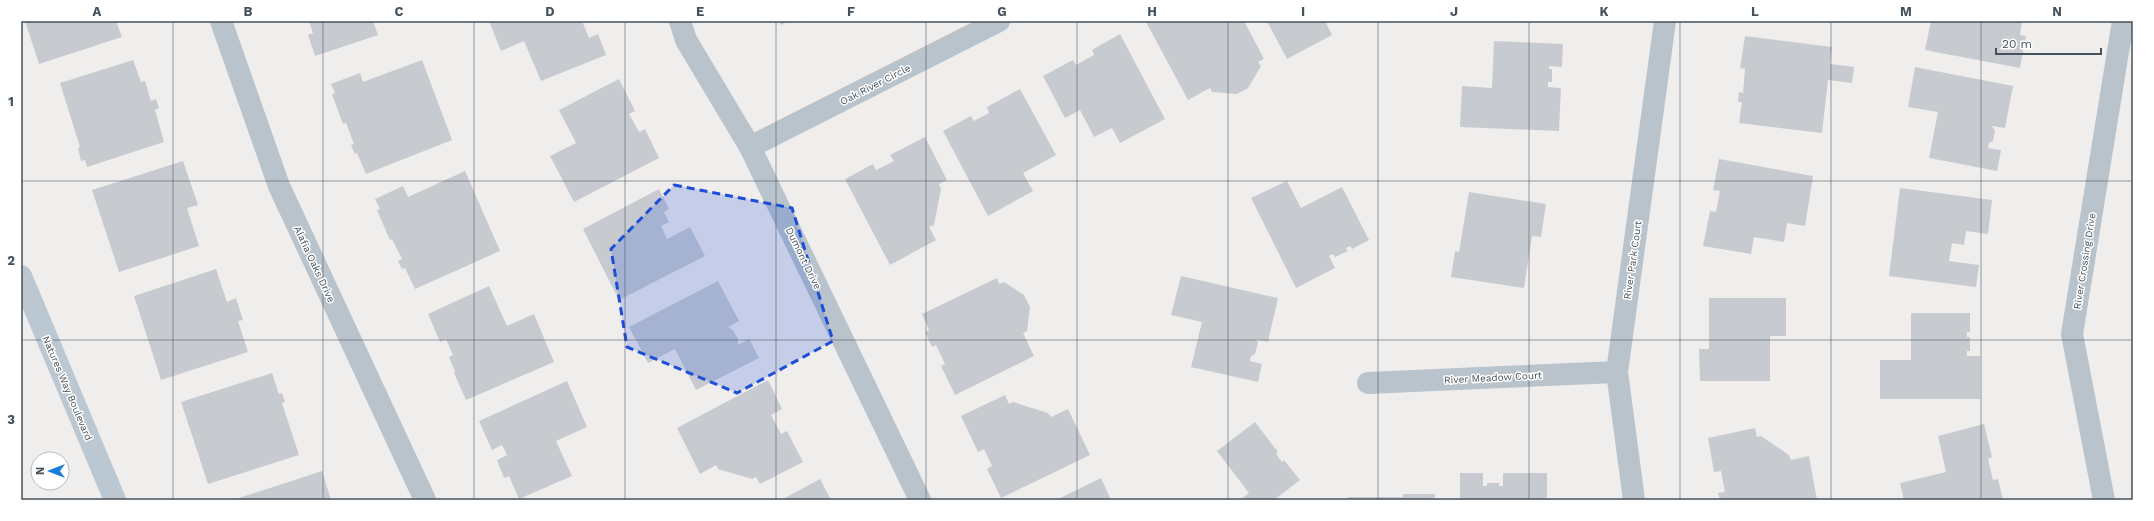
<svg xmlns="http://www.w3.org/2000/svg" width="2154" height="521" font-family="'Work Sans',sans-serif">
<rect width="100%" height="100%" fill="#f0eded"/>
<g fill="#c7cbd0">
<polygon points="25,21 116,21 122,37 39,64"/>
<polygon points="309,21 373,21 378,35 315,56 308,35 313,33"/>
<polygon points="489,21 582,21 589,38 598,34 606,55 541,81 524,41 501,51"/>
<polygon points="779,21 789,21 781,25"/>
<polygon points="1149,21 1244,21 1264,59 1258,62 1261,66 1248,88 1237,94 1212,92 1210,88 1188,100 1146,22"/>
<polygon points="1267,21 1325,21 1332,35 1287,59"/>
<polygon points="1931,21 2022,21 2020,35 2026,36 2020,68 1925,50"/>
<polygon points="1120,34 1165,119 1120,143 1112,128 1094,137 1080,110 1065,118 1043,76 1073,60 1076,65 1094,55 1092,50"/>
<polygon points="1745,36 1832,47 1830,64 1854,67 1852,83 1828,80 1822,133 1739,123 1742,102 1738,102 1739,92 1743,93 1745,69 1740,68"/>
<polygon points="1494,41 1563,44 1562,67 1549,66 1549,69 1552,69 1552,82 1548,82 1548,87 1561,88 1559,131 1460,127 1462,86 1492,88"/>
<polygon points="133,60 141,82 145,81 151,101 156,99 159,108 155,110 164,142 87,167 85,160 81,161 78,148 80,147 60,83"/>
<polygon points="422,60 452,140 366,174 357,153 355,154 351,145 354,144 346,123 343,124 332,94 335,93 331,84 360,73 363,82"/>
<polygon points="1915,67 2013,86 2005,128 1992,126 1995,131 1993,141 1989,143 1988,148 2001,150 1997,171 1929,158 1938,112 1908,107"/>
<polygon points="619,79 635,111 629,114 639,132 645,129 659,158 574,202 550,156 576,143 559,110"/>
<polygon points="1020,89 1056,155 1023,173 1033,191 988,216 943,131 971,116 974,121 989,113 987,107"/>
<polygon points="925,137 947,180 939,184 941,189 934,225 929,227 936,240 890,265 845,179 873,164 876,170 894,161 890,155"/>
<polygon points="1719,159 1813,176 1805,226 1787,223 1784,242 1754,237 1751,254 1703,246 1710,211 1716,212 1720,191 1713,190"/>
<polygon points="183,161 198,205 187,208 199,246 119,272 92,190"/>
<polygon points="465,171 500,251 415,289 405,268 402,269 398,261 402,259 392,239 390,240 377,210 380,209 375,199 403,186 408,197"/>
<polygon points="1287,181 1301,208 1342,187 1369,240 1352,249 1350,246 1346,248 1348,251 1335,257 1333,254 1329,256 1335,268 1296,288 1251,198"/>
<polygon points="1900,188 1992,200 1988,234 1966,231 1964,245 1952,243 1949,261 1979,265 1976,287 1889,276"/>
<polygon points="659,189 669,209 664,212 669,222 661,226 667,239 690,227 705,256 619,300 583,229"/>
<polygon points="1469,192 1546,204 1541,237 1532,236 1524,288 1451,277 1455,251 1459,252"/>
<polygon points="216,269 227,302 236,298 243,320 238,321 248,352 161,380 134,296"/>
<polygon points="1181,276 1278,298 1268,342 1255,339 1258,342 1255,354 1251,356 1250,361 1262,364 1258,382 1191,367 1202,322 1171,315"/>
<polygon points="997,278 999,284 1004,282 1024,295 1030,307 1027,331 1023,333 1034,356 955,395 941,366 945,364 936,345 932,347 925,332 929,330 922,314"/>
<polygon points="718,281 739,321 728,327 733,330 738,339 738,345 749,339 759,358 696,390 675,349 648,363 629,327"/>
<polygon points="489,286 507,326 534,314 554,362 466,400 454,373 455,372 449,357 453,355 446,339 440,342 428,314"/>
<polygon points="1709,298 1786,298 1786,336 1770,336 1770,381 1700,381 1699,349 1709,349"/>
<polygon points="1911,313 1970,313 1970,332 1967,332 1967,337 1970,337 1970,351 1967,351 1967,356 1980,356 1980,399 1880,399 1880,360 1911,360"/>
<polygon points="272,373 279,394 282,393 285,402 282,403 299,455 208,484 181,402"/>
<polygon points="768,380 782,409 771,415 781,434 787,431 803,462 760,484 756,477 752,479 718,469 716,465 700,474 677,428"/>
<polygon points="567,381 587,427 556,441 572,476 519,499 509,476 504,478 497,460 507,455 502,445 492,450 479,421"/>
<polygon points="1005,395 1009,404 1013,402 1048,413 1051,417 1068,409 1090,455 1001,498 987,469 992,466 984,449 978,452 961,416"/>
<polygon points="1255,422 1278,452 1276,454 1282,462 1284,460 1300,480 1274,500 1240,500 1249,493 1217,451"/>
<polygon points="1984,424 1992,457 1988,459 1993,480 1998,479 2003,500 1904,500 1900,483 1946,472 1938,436"/>
<polygon points="1755,428 1757,437 1761,436 1789,455 1791,460 1809,456 1817,500 1720,500 1718,493 1725,492 1721,471 1714,472 1708,438"/>
<polygon points="322,471 331,500 233,500"/>
<polygon points="1460,473 1483,473 1483,486 1487,486 1487,483 1499,483 1499,486 1503,486 1503,473 1547,473 1547,500 1460,500"/>
<polygon points="1101,478 1111,500 1056,500"/>
<polygon points="820,479 831,500 781,500"/>
<polygon points="1403,494 1435,494 1435,500 1348,500 1348,497 1403,497"/>
</g>
<g fill="none" stroke-linecap="round" stroke-linejoin="round">
<g stroke="#b9c3cb" stroke-width="22">
<polyline points="221,21 279,186 425,500"/>
<polyline points="680,21 686,40 750,147 920,500"/>
<polyline points="750,147 999,21"/>
<polyline points="1368,383 1617,372"/>
<polyline points="1634,500 1617,372 1665,21"/>
<polyline points="2104,500 2072,334 2123,21"/>
</g>
<polyline stroke="#bbc7d1" stroke-width="22" points="21,276 115,500"/>
</g>
<path fill="#1d4ed8" fill-opacity="0.2" stroke="#1d4ed8" stroke-width="3" stroke-dasharray="8 5" stroke-linejoin="round" d="M 674,185 L 792,208 L 833,341 L 737,393 L 627,347 L 611,249 Z"/>
<path fill="none" stroke="#46525b" stroke-width="1" stroke-opacity="0.55" d="M 173,21 L 173,500M 323,21 L 323,500M 474,21 L 474,500M 625,21 L 625,500M 776,21 L 776,500M 926,21 L 926,500M 1077,21 L 1077,500M 1228,21 L 1228,500M 1378,21 L 1378,500M 1529,21 L 1529,500M 1680,21 L 1680,500M 1831,21 L 1831,500M 1981,21 L 1981,500M 21,181 L 2133,181M 21,340 L 2133,340"/>
<g text-anchor="middle" stroke-width="3" stroke-linejoin="round" paint-order="stroke">
<g font-size="10" fill="#46525b" stroke="#fff">
<text transform="translate(875 84) rotate(-27)" y="4">Oak River Circle</text>
<text transform="translate(804 258) rotate(64)" y="4">Dumont Drive</text>
<text transform="translate(1632 260) rotate(-82)" y="4">River Park Court</text>
<text transform="translate(2084 261) rotate(-81)" y="4">River Crossing Drive</text>
<text transform="translate(315 264) rotate(65)" y="4">Alafia Oaks Drive</text>
<text transform="translate(1493 377) rotate(-3)" y="4">River Meadow Court</text>
<text transform="translate(68 388) rotate(67)" y="4">Natures Way Boulevard</text>
</g>
</g>
<rect width="2154" height="521" fill="none" stroke="#ffffff" stroke-width="44"/>
<g transform="translate(50 471) rotate(270)"><circle r="19" fill="#ffffff" stroke="#b5babd"/>
<path d="M0-3L7 15L0 10L-7 15Z" fill="#1a7ddd"/>
<text y="-6" font-size="11" font-weight="bold" text-anchor="middle" fill="#46525b">N</text>
</g>
<path d="M1996 48v6h105v-6" fill="none" stroke="#46525b" stroke-width="2"/>
<text x="2002" y="48" font-size="12" fill="#46525b" stroke="#ffffff" stroke-width="3" paint-order="stroke">20 m</text>
<rect x="22" y="22" width="2110" height="477" fill="none" stroke="#46525b" stroke-width="1.5"/>
<g font-size="13" text-anchor="middle" font-weight="bold" fill="#46525b">
<text x="97" y="16">A</text>
<text x="248" y="16">B</text>
<text x="399" y="16">C</text>
<text x="550" y="16">D</text>
<text x="700" y="16">E</text>
<text x="851" y="16">F</text>
<text x="1002" y="16">G</text>
<text x="1152" y="16">H</text>
<text x="1303" y="16">I</text>
<text x="1454" y="16">J</text>
<text x="1604" y="16">K</text>
<text x="1755" y="16">L</text>
<text x="1906" y="16">M</text>
<text x="2057" y="16">N</text>
<text x="11" y="106">1</text>
<text x="11" y="265">2</text>
<text x="11" y="424">3</text>
</g>
</svg>
